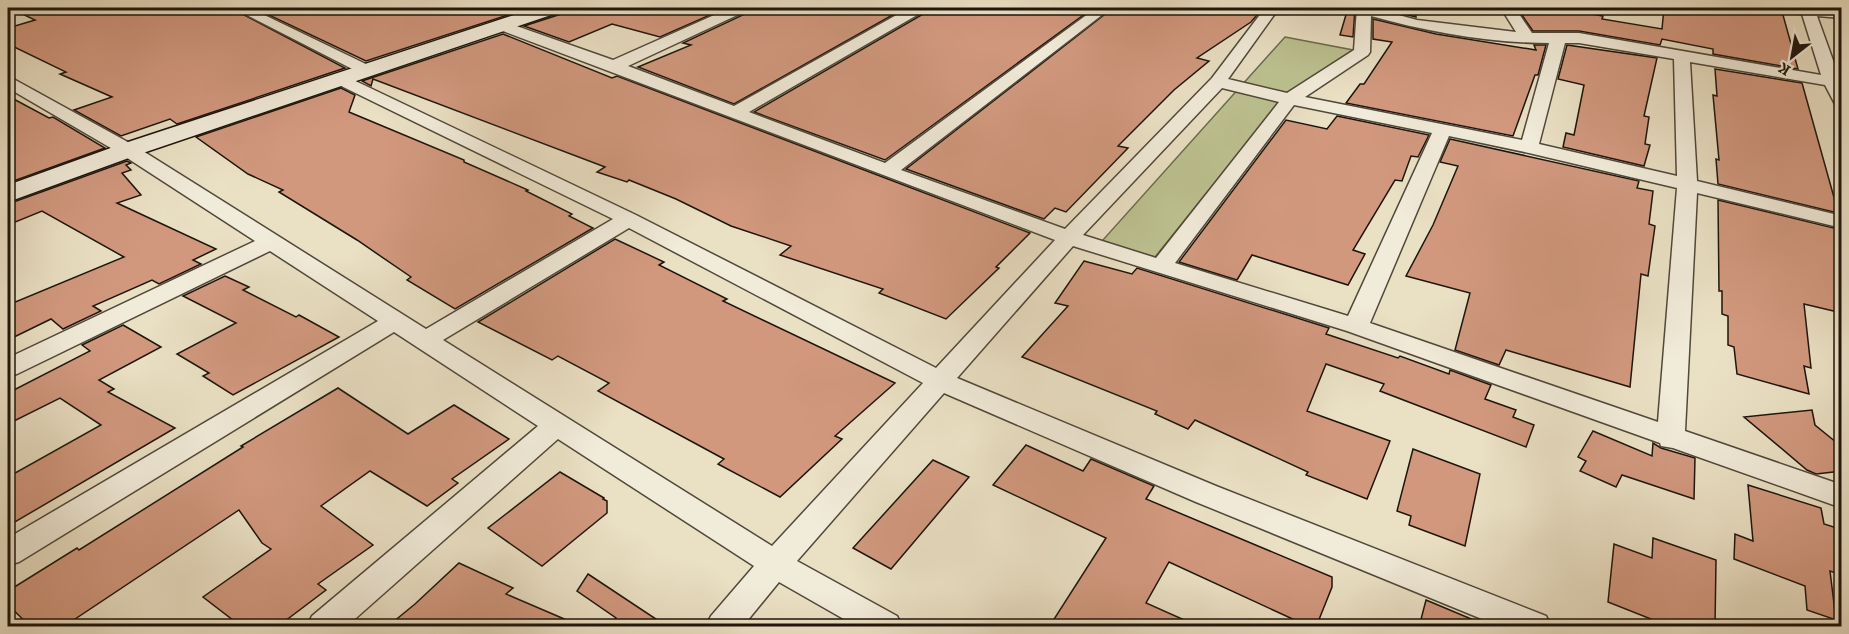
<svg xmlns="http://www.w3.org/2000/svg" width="1849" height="634" font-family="Alegreya,serif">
<rect width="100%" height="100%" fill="#eae0c4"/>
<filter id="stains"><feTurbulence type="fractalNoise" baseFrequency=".00333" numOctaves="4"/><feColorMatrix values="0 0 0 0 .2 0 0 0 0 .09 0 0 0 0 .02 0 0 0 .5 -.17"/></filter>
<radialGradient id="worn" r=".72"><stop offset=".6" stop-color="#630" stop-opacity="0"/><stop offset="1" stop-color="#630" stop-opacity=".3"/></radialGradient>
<polygon fill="#bcc190" stroke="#6c6b4e" stroke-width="1.5" points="1285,37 1353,50 1286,94 1155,257 1102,241"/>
<g fill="#d1987e" stroke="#1d150c" stroke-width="1.5">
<polygon points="10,8 231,8 345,68 177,124 170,119 121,136 74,110 112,97 60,74 66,72 8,44 8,28 35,20"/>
<polygon points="254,8 529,8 366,61"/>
<polygon points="565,8 726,8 660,37 612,24 569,42 524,26 561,14"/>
<polygon points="750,8 905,8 734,104 638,67 691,45 683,43 747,13"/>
<polygon points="928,8 989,8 1016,14 1026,8 1093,8 885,160 754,112 925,13"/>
<polygon points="1113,8 1263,8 1251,22 1197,58 1209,61 1174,90 1118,146 1128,148 1066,212 1055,208 1044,219 906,169"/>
<polygon points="1348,8 1355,8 1353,37 1340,35"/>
<polygon points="1380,8 1415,8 1416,17"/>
<polygon points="1517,8 1555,8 1603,16 1602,19 1662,29 1664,8 1753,8 1773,10 1783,15 1798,69 1713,54 1713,49 1662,39 1660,45 1579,31 1533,31"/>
<polygon points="1373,19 1436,34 1536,50 1534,45 1546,45 1538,75 1535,75 1513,136 1346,103 1360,84 1364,84 1392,42 1373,39"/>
<polygon points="503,34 612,78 617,76 1030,233 996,267 999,268 946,319 879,293 883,289 780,255 791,246 731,226 676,199 629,180 627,182 597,172 605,167 373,79 371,86 362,81"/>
<polygon points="1567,45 1657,58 1644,116 1649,117 1645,144 1650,145 1644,166 1563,147 1566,133 1574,135 1584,85 1558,79"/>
<polygon points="1715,69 1802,83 1835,201 1842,201 1842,214 1718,184 1716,159 1719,160 1713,95 1717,96"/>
<polygon points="341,88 355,95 349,112 464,160 464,162 528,190 526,191 572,214 569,216 593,228 455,309 407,280 411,277 357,240 279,192 283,190 248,174 196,137"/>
<polygon points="8,96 49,118 53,117 105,148 8,183"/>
<polygon points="1337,116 1429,135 1418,157 1411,156 1402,181 1395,180 1353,250 1365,254 1348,285 1252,255 1237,280 1179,262 1286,120 1327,129"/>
<polygon points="1450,139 1639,181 1637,188 1653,191 1649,224 1655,226 1648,276 1641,274 1630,387 1506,350 1499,365 1455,350 1470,293 1406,276 1433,225 1458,166 1440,162"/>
<polygon points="127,161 131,163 126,165 131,170 122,173 141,195 117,203 216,249 193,260 201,264 159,284 152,280 93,306 101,311 63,329 51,319 8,340 8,305 124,257 42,211 8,225 8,204"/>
<polygon points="1718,200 1842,230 1842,313 1804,304 1811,368 1804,366 1809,394 1737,374 1734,347 1728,345 1728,316 1722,314 1722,291 1719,291"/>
<polygon points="615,239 664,262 659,265 727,299 723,301 895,383 835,436 842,439 780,497 718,464 724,459 598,391 609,383 558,356 552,360 478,322"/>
<polygon points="1084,261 1132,274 1137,268 1329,328 1326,334 1398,358 1400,356 1449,374 1450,370 1491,385 1485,399 1516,410 1513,417 1534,425 1526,447 1380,391 1384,384 1326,364 1307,411 1390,441 1367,499 1306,475 1308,472 1195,420 1188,429 1155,414 1157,411 1022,357 1068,306 1055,303"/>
<polygon points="225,276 249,287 243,290 296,317 299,315 339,337 233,395 203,376 209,373 177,354 236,323 183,296"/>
<polygon points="123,325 161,347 99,380 114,389 108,392 175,428 8,526 8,477 101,425 60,398 8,424 8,393 90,351 82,345"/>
<polygon points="338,388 408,434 454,405 509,439 452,479 458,483 427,506 370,471 321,506 373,545 318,584 326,590 277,627 242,627 203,597 271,549 262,543 239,510 63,627 31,627 8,605 8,591 77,548 79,550 243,447 241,446"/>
<polygon points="1812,410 1815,425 1842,447 1842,471 1816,474 1807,470 1744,417"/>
<polygon points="1593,431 1652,456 1653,443 1661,448 1695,458 1694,499 1622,475 1616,487 1580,471 1586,461 1578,457"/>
<polygon points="1026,445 1083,471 1091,459 1154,486 1146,499 1332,577 1332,587 1316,627 1310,627 1169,562 1146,603 1200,627 1049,627 1106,538 993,485"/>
<polygon points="1413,449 1480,474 1465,546 1409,525 1411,516 1397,511"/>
<polygon points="933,460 969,477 891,569 853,548"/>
<polygon points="560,472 604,498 603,499 607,501 607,513 542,566 488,528"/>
<polygon points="1748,485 1821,508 1824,524 1840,529 1842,575 1830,571 1836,620 1807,610 1805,586 1734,559 1735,534 1753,541"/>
<polygon points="1653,538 1716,560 1715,627 1671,627 1608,602 1614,544 1652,558"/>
<polygon points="459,563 513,588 506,594 583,627 387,627 415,604"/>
<polygon points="588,574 668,627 610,627 616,618 577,591"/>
<polygon points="1426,600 1488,626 1488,627 1419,627"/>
</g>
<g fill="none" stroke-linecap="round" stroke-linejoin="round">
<g stroke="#50483a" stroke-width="3">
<g id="street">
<polygon points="233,8 250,8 372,67 374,70 366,75 360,73"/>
<polygon points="544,8 559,8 552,12"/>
<path d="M 730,8 L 748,8 L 746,11 L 628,66 L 734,106 L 909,8 L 926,8 L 924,11 L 749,112 L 885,163 L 1096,8 L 1111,8 L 901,170 L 1065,229 L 1212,78 L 1265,8 L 1279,8 L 1228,79 L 1287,93 L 1354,50 L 1357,8 L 1373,8 L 1417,20 L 1516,32 L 1501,8 L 1515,8 L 1532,33 L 1579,33 L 1821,75 L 1802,14 L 1780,12 L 1773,8 L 1842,10 L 1842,18 L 1817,16 L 1839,77 L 1842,78 L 1842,107 L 1836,106 L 1825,85 L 1690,62 L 1697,181 L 1842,216 L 1842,228 L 1697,193 L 1685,431 L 1842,485 L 1842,508 L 1673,448 L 1661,446 L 1660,443 L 1347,331 L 1073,246 L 957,378 L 1216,486 L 1546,616 L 1551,626 L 1499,626 L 1196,502 L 944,393 L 797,561 L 897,616 L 902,626 L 856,626 L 779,582 L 743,626 L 706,626 L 711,616 L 754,566 L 558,439 L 347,626 L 307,626 L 312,616 L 538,426 L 394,332 L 19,562 L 8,565 L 8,538 L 378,321 L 270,251 L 17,374 L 8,376 L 8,358 L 255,241 L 121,154 L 8,88 L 8,76 L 135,146 L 426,329 L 613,219 L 333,82 L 331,79 L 333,76 L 345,76 L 636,215 L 936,368 L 1055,240 L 495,28 L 493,25 L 500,21 L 505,22 L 613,60 ZM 1371,16 C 1428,32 1490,43 1549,43 L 1522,140 L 1305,97 L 1368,55 L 1370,52 ZM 1565,43 L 1579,43 L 1674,59 L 1677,176 L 1539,144 ZM 1222,88 L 1279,102 L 1156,258 L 1083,235 ZM 1294,105 L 1432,133 L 1348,316 L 1175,263 ZM 1449,136 L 1529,153 L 1677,188 L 1658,422 L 1370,323 ZM 629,228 L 923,383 L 772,546 L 443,340 Z"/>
</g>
</g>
<g stroke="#1d150c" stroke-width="3">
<polygon id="secondary" points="535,8 563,8 560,12 137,155 8,202 8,185 119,145"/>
</g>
<use href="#street" fill="#f1ebd9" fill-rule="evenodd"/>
<use href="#secondary" fill="#f1ebd9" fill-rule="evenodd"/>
</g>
<rect width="1849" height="634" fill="none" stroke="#eae0c4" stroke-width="30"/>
<rect x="9" y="9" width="1831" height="616" fill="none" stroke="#1d150c" stroke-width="3"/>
<rect x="15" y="15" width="1819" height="604" fill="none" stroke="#1d150c" stroke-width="1.5"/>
<g transform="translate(1792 57) rotate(211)" stroke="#f1ebd9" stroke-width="4.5" paint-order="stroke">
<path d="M0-4.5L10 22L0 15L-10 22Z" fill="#1d150c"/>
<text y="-9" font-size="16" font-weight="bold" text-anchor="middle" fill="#1d150c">K</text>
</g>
<rect width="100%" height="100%" filter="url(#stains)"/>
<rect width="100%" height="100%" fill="url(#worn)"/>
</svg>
